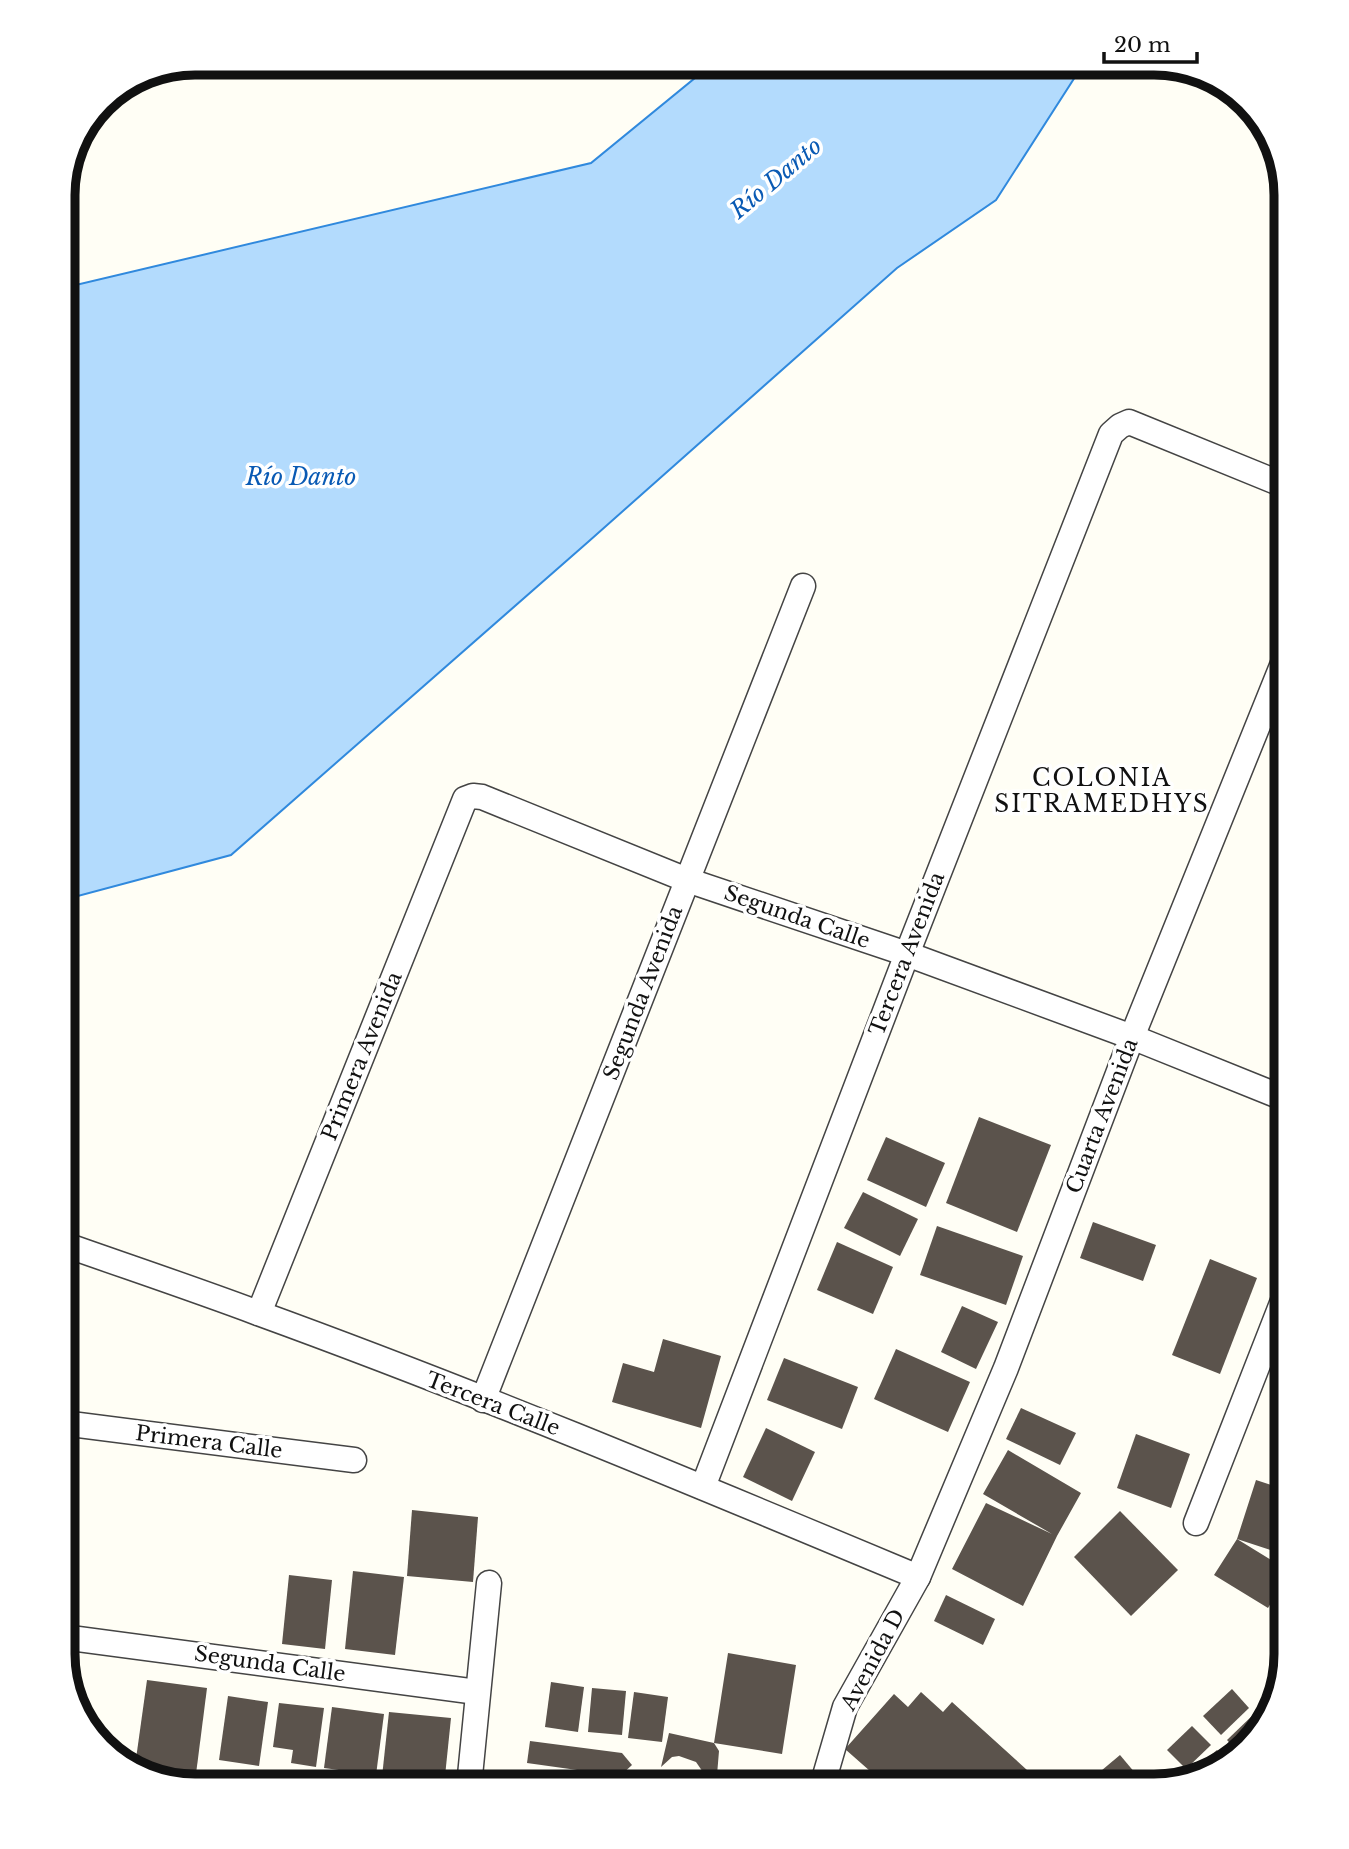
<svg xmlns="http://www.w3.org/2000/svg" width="1349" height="1849" font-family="'Libre Baskerville',serif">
<rect width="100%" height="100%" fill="#fffef5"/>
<polygon fill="#b3dbfd" stroke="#3089dd" stroke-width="2" points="706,63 1084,63 996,200 897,268 588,542 231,855 63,900 63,288 591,163 701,73"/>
<g fill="#5b534c">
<polygon points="979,1117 1051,1145 1017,1232 946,1203"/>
<polygon points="886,1137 945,1163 926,1207 867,1180"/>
<polygon points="863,1192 918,1219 900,1256 844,1228"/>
<polygon points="1093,1222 1156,1245 1143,1281 1080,1258"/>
<polygon points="937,1226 1023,1256 1006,1305 920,1275"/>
<polygon points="837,1242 893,1267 873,1314 817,1290"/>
<polygon points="1210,1259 1257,1278 1220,1374 1172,1355"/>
<polygon points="962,1306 998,1322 976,1369 941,1352"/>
<polygon points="663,1339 721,1356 701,1428 612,1402 623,1363 654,1372"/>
<polygon points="896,1349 970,1382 948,1432 874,1399"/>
<polygon points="784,1358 858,1387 842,1429 767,1400"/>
<polygon points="1021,1408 1076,1433 1060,1465 1006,1439"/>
<polygon points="766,1428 815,1452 792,1501 743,1477"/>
<polygon points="1136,1434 1190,1454 1171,1508 1117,1488"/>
<polygon points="1008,1450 1081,1493 1057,1536 1023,1606 952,1569 986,1503 1052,1534 983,1494"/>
<polygon points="1256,1480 1286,1490 1286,1555 1237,1539 1286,1569 1286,1579 1268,1608 1214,1575 1237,1539"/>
<polygon points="412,1510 478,1517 473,1582 407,1576"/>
<polygon points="1120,1511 1178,1570 1131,1616 1074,1557"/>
<polygon points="353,1571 404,1577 395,1655 345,1649"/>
<polygon points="289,1575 332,1580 325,1649 282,1644"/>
<polygon points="946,1595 995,1619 983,1645 934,1621"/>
<polygon points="728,1653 796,1665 782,1754 714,1743"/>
<polygon points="147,1680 207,1688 196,1774 135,1766"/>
<polygon points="551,1682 584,1687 578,1732 545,1727"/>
<polygon points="592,1688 626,1691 622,1735 588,1732"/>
<polygon points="1232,1689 1249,1708 1221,1735 1203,1716"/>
<polygon points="634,1692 668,1697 662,1742 628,1738"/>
<polygon points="921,1692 943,1712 952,1702 1027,1770 1013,1786 887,1786 845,1749 894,1694 908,1707"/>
<polygon points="228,1696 268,1702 259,1766 219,1760"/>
<polygon points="279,1703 324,1708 316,1767 291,1763 293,1750 273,1747"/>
<polygon points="332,1707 384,1714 376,1775 324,1768"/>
<polygon points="389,1712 451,1718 444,1786 381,1786"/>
<polygon points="1254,1714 1264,1725 1237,1751 1227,1740"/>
<polygon points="1192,1726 1211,1745 1186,1769 1167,1750"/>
<polygon points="669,1733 714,1743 719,1751 717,1775 707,1778 696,1762 679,1756 672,1757 661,1767"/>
<polygon points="530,1741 622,1753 632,1765 620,1776 527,1763"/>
<polygon points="1217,1750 1227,1761 1220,1768 1194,1775 1191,1772"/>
<polygon points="1120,1755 1146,1786 1083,1786"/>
</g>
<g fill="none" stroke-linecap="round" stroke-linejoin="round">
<g stroke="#444" stroke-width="27">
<g id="minor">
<path d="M 63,1244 C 128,1267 194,1289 258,1313 C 481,1394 700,1486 918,1577"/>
<polyline points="259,1313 465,799 473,796 482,797 687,880 907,954 1132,1037 1286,1099"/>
<polyline points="483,1400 803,586"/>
<polyline points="63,1423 354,1460"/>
<polyline points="703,1487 907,954 1111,434 1120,426 1129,422 1286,486"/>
<polyline points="1196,1523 1286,1293"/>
<polyline points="63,1637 477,1692"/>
<polyline points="469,1786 489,1583"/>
<polyline points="822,1786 845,1707 918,1577 1006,1368 1132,1037 1286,656"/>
</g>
</g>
<use href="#minor" stroke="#fff" stroke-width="24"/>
</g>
<g text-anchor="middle" stroke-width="7" stroke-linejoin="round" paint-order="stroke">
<g font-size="21" fill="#111" stroke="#fff">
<text transform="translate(797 917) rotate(19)" y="7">Segunda Calle</text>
<text transform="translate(907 954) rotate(-69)" y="7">Tercera Avenida</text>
<text transform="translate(643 993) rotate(-69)" y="7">Segunda Avenida</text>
<text transform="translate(362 1056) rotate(-68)" y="7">Primera Avenida</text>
<text transform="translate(1102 1116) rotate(-69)" y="7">Cuarta Avenida</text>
<text transform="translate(493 1404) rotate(21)" y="7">Tercera Calle</text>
<text transform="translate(209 1442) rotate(7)" y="7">Primera Calle</text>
<text transform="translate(873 1660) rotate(-62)" y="7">Avenida D</text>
<text transform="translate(270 1664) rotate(8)" y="7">Segunda Calle</text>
</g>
<g font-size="23" font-style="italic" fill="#095ab4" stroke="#fff">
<text transform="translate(776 178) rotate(-40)" y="8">Río Danto</text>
<text x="301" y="485">Río Danto</text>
</g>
<g font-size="23" letter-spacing="2" fill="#111" stroke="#fff">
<text x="1102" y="786">COLONIA<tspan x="1102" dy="26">SITRAMEDHYS</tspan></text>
</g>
</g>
<path d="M0 0H1349V1849H0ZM195 75H1154A120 120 0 0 1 1274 195V1654A120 120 0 0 1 1154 1774H195A120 120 0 0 1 75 1654V195A120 120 0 0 1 195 75Z" fill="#fff" fill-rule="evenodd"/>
<path fill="none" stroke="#111" stroke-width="9" d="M195 75H1154A120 120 0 0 1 1274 195V1654A120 120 0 0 1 1154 1774H195A120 120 0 0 1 75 1654V195A120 120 0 0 1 195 75Z"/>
<path d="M1104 52v10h93v-10" fill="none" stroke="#111111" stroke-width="3.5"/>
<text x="1114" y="52" font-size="21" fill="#111111" stroke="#ffffff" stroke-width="5" paint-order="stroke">20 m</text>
</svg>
